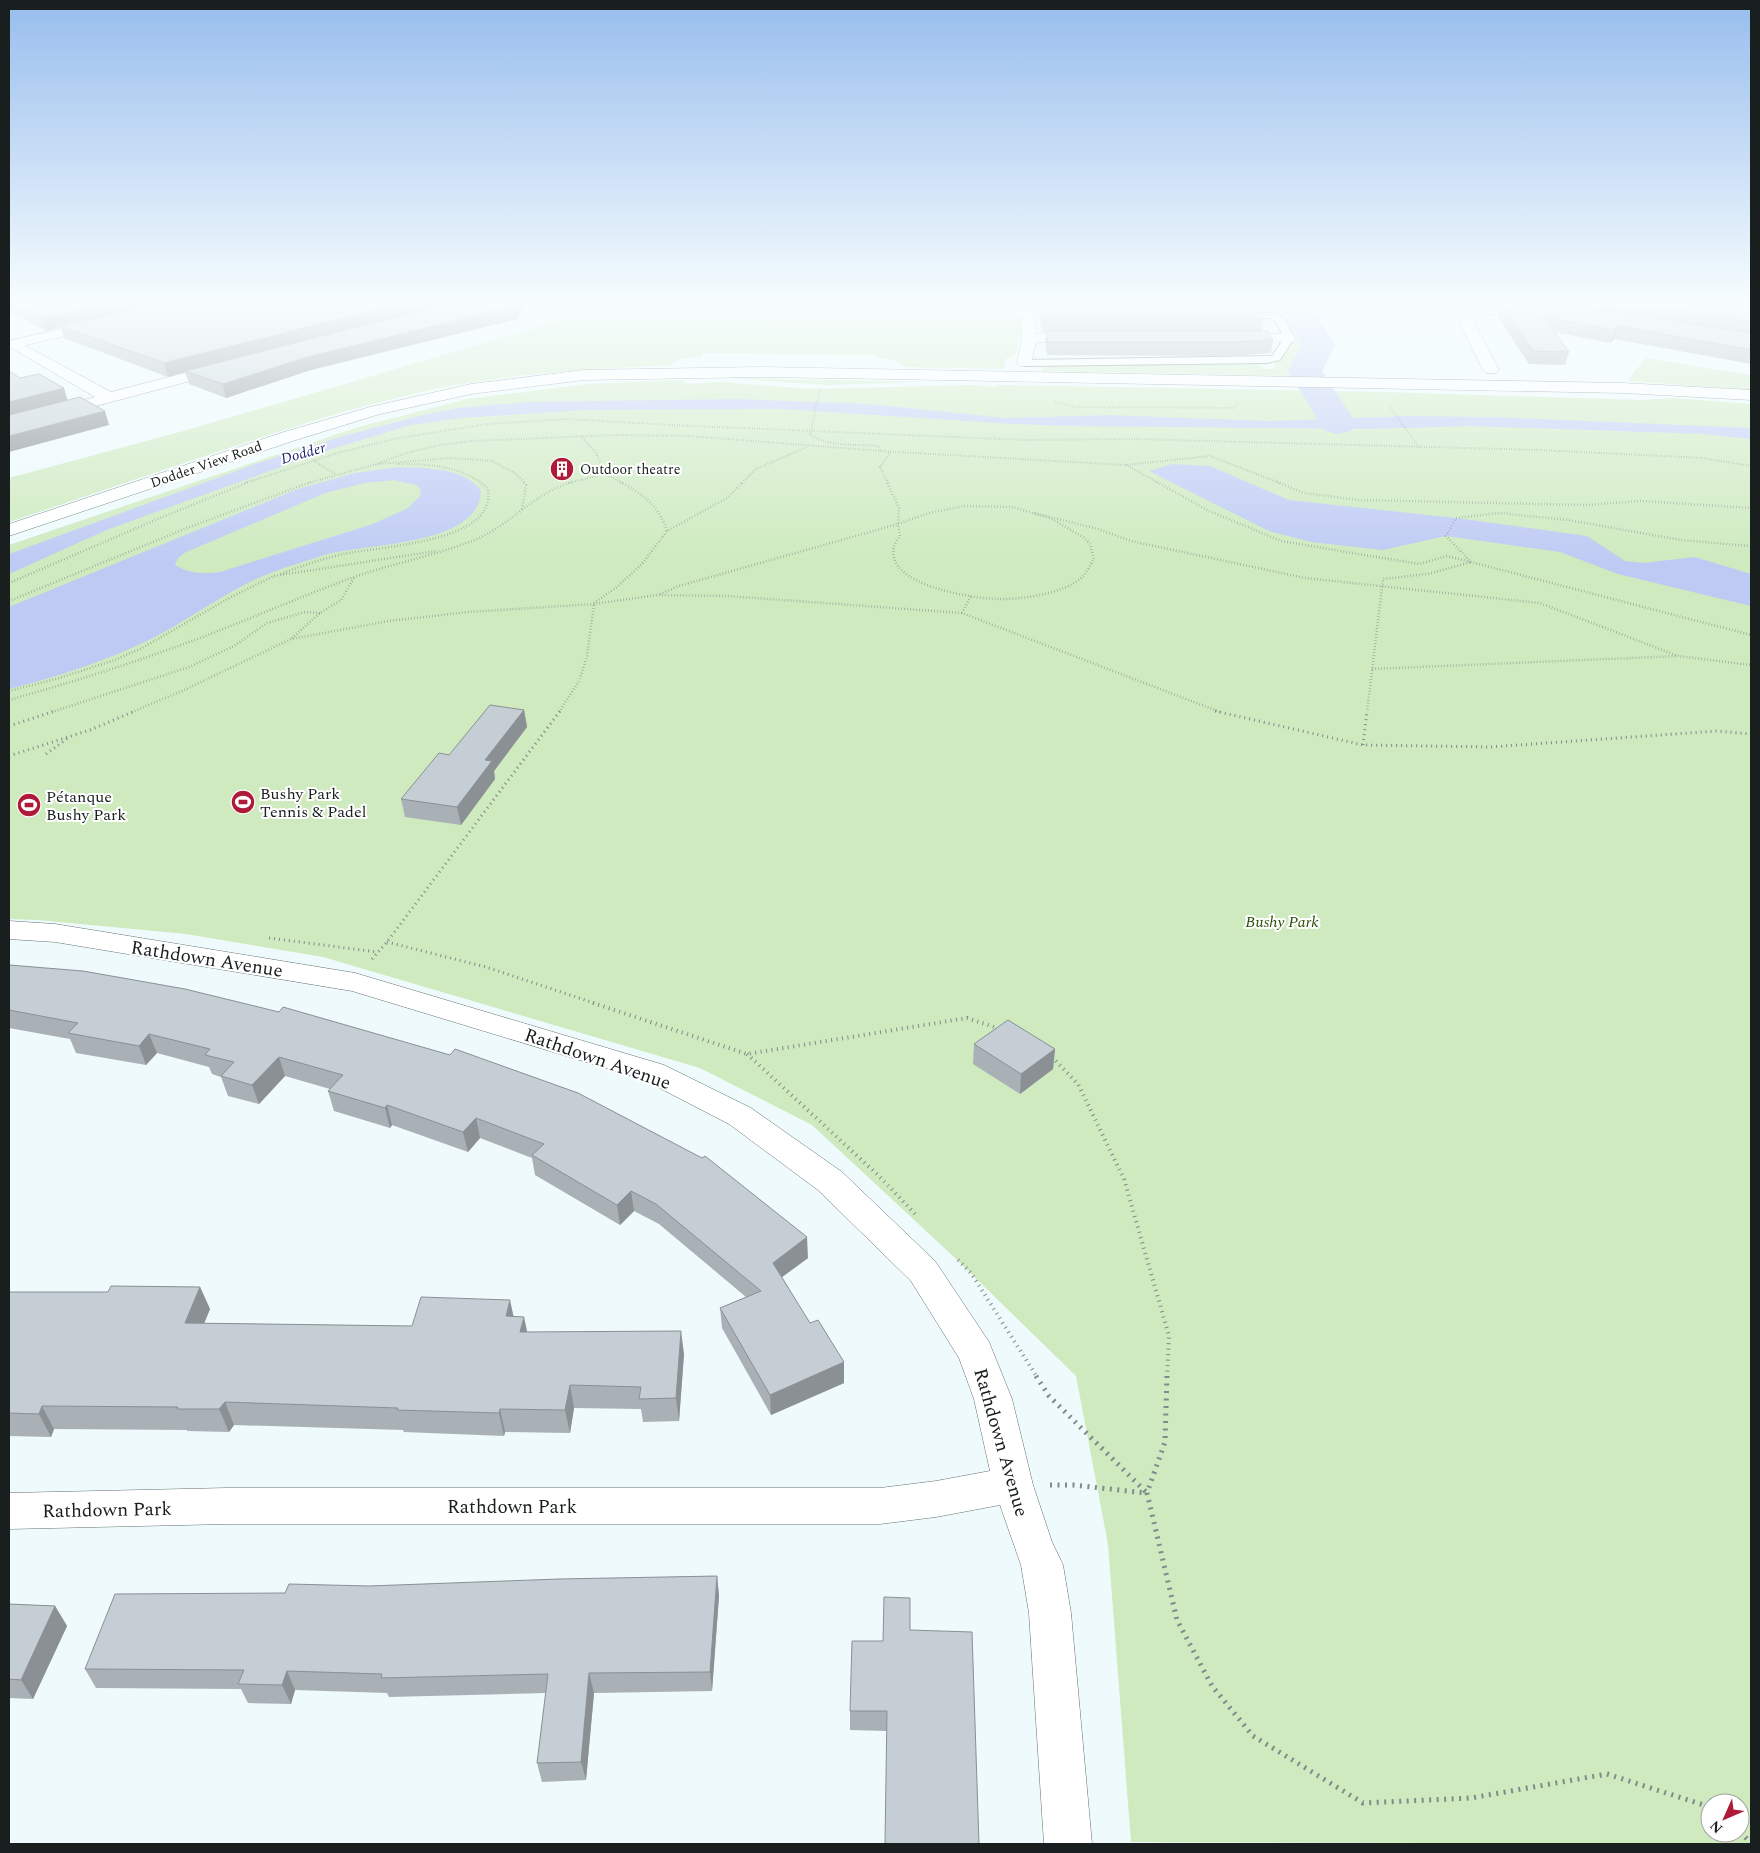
<svg xmlns="http://www.w3.org/2000/svg" width="1760" height="1853" font-family="Spectral,serif">
<rect width="100%" height="100%" fill="#eefafc"/>
<g fill="#ceeabe" fill-rule="evenodd">
<path d="M 568,304 L 767,304 L 789,306 L 950,306 L 999,309 L 1021,317 L 1022,330 L 1015,356 L 1005,359 L 1004,369 L 905,367 C 899,358 886,359 876,358 L 876,355 L 703,353 L 702,357 C 692,358 678,357 671,365 C 591,369 510,373 431,390 C 364,404 299,425 235,446 C 159,471 84,497 9,522 L 9,478 L 187,430 L 549,324 L 578,312 Z"/>
<path d="M 1295,338 L 1314,345 C 1308,353 1295,365 1301,376 L 1043,371 L 1043,365 L 1259,364 L 1263,369 L 1275,369 L 1274,364 L 1277,362 L 1278,359 Z"/>
<polygon points="1645,358 1751,375 1751,390 1628,381"/>
<polygon points="729,378 926,382 826,385"/>
<path d="M 682,380 L 687,384 L 720,382 L 810,389 L 973,385 L 995,387 L 1000,385 L 1386,392 L 1642,400 L 1672,398 L 1751,404 L 1751,1844 L 1131,1842 L 1108,1544 L 1076,1376 L 953,1256 L 812,1125 L 700,1068 L 323,957 L 186,934 L 38,920 L 9,919 L 9,545 L 355,428 L 467,399 L 588,384 ZM 1710,1803 L 1740,1803 L 1740,1833 L 1710,1833 Z"/>
</g>
<g fill="#bfcaf4" fill-rule="evenodd">
<polygon points="739,399 869,404 1006,418 1110,415 1268,421 1407,416 1492,417 1751,428 1751,439 1704,434 1470,426 1371,429 1070,426 1013,424 783,409 586,410 461,418 411,425 325,451 109,529 9,574 9,554 261,462 343,436 423,415 457,408 527,402"/>
<polygon points="1172,464 1210,466 1289,500 1456,518 1587,536 1625,561 1643,563 1695,557 1751,574 1751,606 1618,574 1560,552 1446,536 1383,550 1311,542 1269,531 1149,471"/>
<path d="M 398,467 C 424,468 465,467 481,491 C 479,547 364,543 324,555 C 298,564 271,571 246,584 C 213,601 184,622 151,639 C 106,661 57,677 9,689 L 9,607 L 298,489 L 355,473 ZM 394,480 L 416,485 L 420,489 L 421,495 L 408,508 L 373,524 L 220,572 C 203,574 190,574 175,565 L 178,558 L 186,552 L 328,492 L 365,483 Z"/>
</g>
<g fill="none" stroke-linecap="round" stroke-linejoin="round">
<polygon fill="#bfcaf4" fill-rule="evenodd" points="1278,304 1310,304 1335,345 1322,371 1356,423 1351,431 1338,434 1325,431 1288,371 1301,345"/>
<g stroke="#667172" stroke-width="2">
<polygon id="lane" points="1235,312 1275,313 1284,318 1294,338 1280,360 1267,363 1025,366 1019,363 1025,360 1272,356 1284,338 1276,322 1269,318 1231,317 1230,315"/>
</g>
<g stroke="#667172" stroke-width="1">
<g id="street">
<path d="M 779,304 L 811,304 C 805,311 785,311 779,304 Z"/>
<path d="M 850,304 L 1011,304 L 1033,313 L 1035,316 L 1036,334 L 1082,334 L 1087,335 L 1089,338 L 1087,341 L 1082,342 L 1036,342 L 1030,366 L 1020,366 L 1017,363 L 1022,338 L 1021,318 C 1014,315 1007,311 999,309 C 976,304 861,318 850,304 Z"/>
<polygon points="1447,304 1537,309 1542,310 1544,313 1542,316 1537,317 1469,313 1499,370 1496,373 1486,373 1483,370 1453,310"/>
<polygon points="1235,334 1289,334 1294,335 1296,338 1294,341 1289,342 1230,341 1228,338 1230,335"/>
<polygon points="15,340 111,392 223,363 228,365 231,368 228,371 9,429 9,419 95,397 10,347 9,342"/>
<polygon points="9,921 55,924 355,973 664,1065 751,1108 842,1172 935,1261 989,1342 1012,1399 1033,1485 1052,1542 1063,1565 1071,1613 1092,1844 1044,1844 1029,1613 1021,1565 1000,1505 936,1517 880,1524 227,1524 9,1529 9,1493 227,1488 880,1488 936,1481 990,1471 974,1399 959,1358 911,1281 818,1190 729,1124 642,1079 352,991 55,942 9,939"/>
</g>
</g>
<g stroke="#667172" stroke-width="1">
<g id="secondary">
<polygon points="100,320 105,321 107,324 105,327 9,349 9,341"/>
<polygon points="761,367 1623,383 1751,390 1751,400 1623,393 890,379 761,377 584,380 471,394 380,414 296,440 9,536 9,524 284,432 370,407 471,384 584,370"/>
</g>
</g>
<g stroke="#828a8b" stroke-width="2" stroke-dasharray="0.5 2" stroke-linecap="butt">
<polyline points="1055,402 1075,407 1232,408 1239,404"/>
<polyline points="1389,406 1419,447"/>
<polyline points="581,436 596,453 605,474"/>
<polyline points="313,460 335,474"/>
<polyline points="377,464 406,453 439,445 471,441 615,435 689,436 880,451 1125,465 1210,456 1280,483"/>
<path d="M 397,464 C 426,464 457,465 481,483"/>
<polyline points="1126,465 1159,483"/>
<polyline points="245,483 341,452 399,438 488,424 568,419 671,425 1025,440 1135,439 1539,450 1703,458 1751,466"/>
<polyline points="308,483 377,464 452,458 492,461 515,473 525,483"/>
<polyline points="568,483 605,474 623,483"/>
<polyline points="742,483 756,469 807,447"/>
<polyline points="888,483 880,467 891,452"/>
</g>
<g stroke="#828a8b" stroke-width="2.5" stroke-dasharray="0.5 2.5" stroke-linecap="butt">
<path d="M 620,482 C 643,494 659,506 667,531"/>
<polyline points="1157,482 1207,510 1281,541 1419,564 1447,556 1471,562 1428,574 1383,579 1367,712"/>
<polyline points="1277,482 1304,493 1358,500 1585,505 1641,501 1751,508"/>
<path d="M 964,506 L 1012,507 L 1050,518 L 1083,537 L 1090,544 L 1094,559 C 1090,565 1087,573 1081,578 C 1063,594 1019,600 996,599 C 971,598 884,585 894,546 C 895,543 898,539 900,536 L 898,524 L 929,513 Z"/>
<polyline points="522,509 526,485 523,482"/>
<polyline points="1034,513 1098,529 1131,541 1305,578 1540,603 1678,656"/>
<polyline points="1751,546 1681,540 1568,520 1499,513 1456,518 1446,536 1471,562 1751,635"/>
<path d="M 281,574 C 301,566 322,559 343,554 C 378,547 464,543 484,511 C 488,505 489,497 488,489 L 480,482"/>
<polyline points="9,583 160,518 249,482"/>
<polyline points="660,594 679,586 898,524 899,508 887,482"/>
<polyline points="9,601 187,528 311,482"/>
<polyline points="594,603 617,587 642,564 667,531 727,498 743,482"/>
<polyline points="962,613 971,596"/>
<polyline points="292,638 320,613 341,600 354,578"/>
<polyline points="1372,669 1678,656 1751,665"/>
<polyline points="9,691 56,679 115,660 142,648 231,597 274,576 436,551"/>
<path d="M 9,700 C 62,685 115,669 167,650 C 230,628 291,600 354,577 C 392,564 432,556 469,542 C 508,529 533,492 573,482"/>
<polyline points="52,712 189,667 234,646 267,623 305,612 320,613"/>
<polyline points="132,712 182,691 291,639 389,621 468,612 594,604 657,595 727,596 962,613 1220,712"/>
<polyline points="559,712 579,681 587,656 594,604"/>
</g>
<g stroke="#828a8b" stroke-width="3" stroke-dasharray="1 4" stroke-linecap="butt">
<polyline points="1215,711 1363,745 1490,747 1717,731 1751,734"/>
<polyline points="9,726 55,711"/>
<polyline points="1363,745 1367,711"/>
<polyline points="46,754 68,738"/>
<polyline points="9,756 90,730 135,711"/>
<polyline points="269,938 377,952"/>
<polyline points="387,942 486,967 597,1004"/>
<polyline points="372,959 387,942 560,711"/>
</g>
<g stroke="#828a8b" stroke-width="4" stroke-dasharray="1 4.5" stroke-linecap="butt">
<polyline points="593,1003 747,1054 967,1018 1000,1029"/>
<polyline points="747,1054 879,1176 916,1215"/>
<polyline points="1052,1057 1078,1084 1124,1179 1169,1336 1167,1377"/>
<polyline points="958,1260 971,1273 1037,1377"/>
</g>
<g stroke="#828a8b" stroke-width="5" stroke-dasharray="2 5.5" stroke-linecap="butt">
<polyline points="1036,1376 1049,1396 1147,1493"/>
<polyline points="1167,1376 1165,1442 1147,1493 1177,1620 1212,1686 1253,1736 1363,1803 1471,1798 1607,1774 1710,1807"/>
<polyline points="1050,1485 1073,1485 1146,1493"/>
<polyline points="1740,1832 1751,1843"/>
</g>
<use href="#lane" fill="#fff" fill-rule="evenodd"/>
<use href="#street" fill="#fff" fill-rule="evenodd"/>
<use href="#secondary" fill="#fff" fill-rule="evenodd"/>
<path stroke="#828a8b" stroke-width="2" stroke-dasharray="0.5 2" stroke-linecap="butt" d="M 820,388 L 810,435 C 830,447 856,444 879,446 L 880,451"/>
</g>
<g fill="#a9b1b6">
<polygon points="9,304 527,304 517,319 311,370 226,398 189,384 185,372 168,377 64,338 61,327 47,331 9,312"/>
<polygon points="1036,304 1257,304 1256,306 1251,306 1251,307 1264,319 1262,331 1273,340 1271,353 1231,356 1047,355 1045,344 1046,332 1042,332 1040,320 1040,311 1037,311"/>
<polygon points="1490,304 1751,304 1751,364 1614,339 1610,343 1554,332 1569,352 1565,365 1529,364 1498,317 1501,305 1491,305"/>
<polygon points="524,710 527,727 494,771 495,779 461,825 405,817 401,799 449,755"/>
<polygon points="9,965 185,989 808,1258 782,1277 844,1383 771,1415 722,1328 720,1308 746,1297 659,1224 634,1211 620,1225 535,1175 532,1158 480,1138 468,1152 392,1125 390,1128 334,1111 328,1091 330,1089 285,1076 259,1104 228,1096 221,1077 212,1074 209,1067 157,1053 146,1065 76,1053 70,1039 9,1028"/>
<polygon points="974,1044 1055,1049 1053,1069 1020,1094 973,1064"/>
<polygon points="200,1287 210,1309 204,1323 412,1326 514,1316 527,1332 684,1354 679,1421 643,1422 641,1409 574,1408 570,1433 505,1432 504,1436 404,1432 403,1430 234,1425 229,1432 187,1431 187,1430 54,1429 51,1437 9,1436 9,1292 108,1292"/>
<polygon points="717,1576 719,1596 712,1691 594,1693 586,1780 542,1782 537,1763 546,1693 389,1697 387,1693 295,1690 291,1704 248,1703 241,1689 96,1688 85,1669 285,1593 369,1586"/>
<polygon points="9,1604 55,1606 67,1626 33,1699 9,1698"/>
<polygon points="910,1630 887,1731 850,1730 850,1711 883,1641"/>
</g>
<g fill="#8a9094">
<polygon points="105,304 164,304 60,326 61,327 47,331 43,318"/>
<polygon points="400,304 452,304 185,371 185,372 168,377 164,363"/>
<polygon points="517,304 527,304 517,319 311,370 226,398 223,384 308,357"/>
<polygon points="1618,326 1614,339 1610,343 1614,330"/>
<polygon points="64,388 68,402 9,417 9,402"/>
<polygon points="105,411 109,425 9,452 9,436"/>
<polygon points="524,710 527,727 494,771 495,779 461,825 457,807 485,760"/>
<polygon points="149,1034 157,1053 146,1065 139,1046"/>
<polygon points="1055,1049 1053,1069 1020,1094 1021,1074"/>
<polygon points="279,1057 285,1076 259,1104 252,1085"/>
<polygon points="387,1105 392,1125 390,1128 385,1108"/>
<polygon points="476,1118 480,1138 468,1152 463,1132"/>
<polygon points="631,1191 634,1211 620,1225 617,1205"/>
<polygon points="807,1237 808,1258 774,1283 773,1263"/>
<polygon points="200,1287 210,1309 195,1346 185,1323"/>
<polygon points="510,1300 515,1323 506,1316"/>
<polygon points="524,1317 529,1340 520,1332"/>
<polygon points="681,1331 684,1354 679,1421 676,1398"/>
<polygon points="844,1362 844,1383 771,1415 770,1395"/>
<polygon points="570,1385 574,1408 570,1433 565,1410"/>
<polygon points="225,1402 234,1425 229,1432 219,1409"/>
<polygon points="42,1406 54,1429 51,1437 39,1414"/>
<polygon points="500,1409 505,1432 504,1436 499,1413"/>
<polygon points="717,1576 719,1596 712,1691 710,1672"/>
<polygon points="55,1606 67,1626 33,1699 21,1680"/>
<polygon points="287,1671 295,1690 291,1704 282,1685"/>
<polygon points="589,1673 594,1693 586,1780 581,1762"/>
</g>
<g fill="#c5ced4" stroke="#8a9094">
<polygon points="14,304 105,304 43,318"/>
<polygon points="158,304 400,304 164,363 60,326"/>
<polygon points="448,304 517,304 515,306 308,357 223,384 185,371"/>
<polygon points="1501,304 1610,311 1751,333 1751,350 1618,326 1614,330 1543,317 1569,352 1533,351"/>
<polygon points="1638,304 1751,304 1751,322"/>
<polygon points="1040,307 1258,307 1264,319 1043,319"/>
<polygon points="1046,331 1268,331 1273,340 1232,342 1048,342"/>
<polygon points="9,371 20,378 39,374 64,388 9,402"/>
<polygon points="80,397 105,411 9,436 9,415"/>
<polygon points="490,705 524,710 485,760 492,761 457,807 401,799 439,753 449,755"/>
<polygon points="9,965 83,971 185,989 279,1012 283,1007 450,1055 455,1049 578,1093 702,1158 705,1156 807,1237 773,1263 810,1323 818,1320 844,1362 770,1395 720,1308 761,1291 656,1204 631,1191 617,1205 532,1155 544,1144 476,1118 463,1132 387,1105 385,1108 328,1091 343,1075 279,1057 252,1085 221,1076 234,1062 205,1055 210,1049 149,1034 139,1046 68,1033 78,1023 9,1010"/>
<polygon points="1008,1020 1055,1049 1021,1074 974,1044"/>
<polygon points="111,1286 200,1287 185,1323 412,1326 421,1297 510,1300 506,1316 524,1317 520,1332 681,1331 676,1398 639,1399 641,1387 570,1385 565,1410 500,1409 499,1413 397,1410 398,1408 225,1402 219,1409 177,1409 178,1407 42,1406 39,1414 9,1413 9,1292 108,1292"/>
<polygon points="717,1576 710,1672 589,1673 581,1762 537,1763 548,1674 381,1678 382,1674 287,1671 282,1685 238,1684 244,1670 85,1669 115,1594 285,1593 289,1584 369,1586 559,1579"/>
<polygon points="884,1597 910,1598 910,1630 972,1632 979,1844 885,1844 887,1711 850,1711 852,1641 883,1641"/>
<polygon points="9,1604 55,1606 21,1680 9,1679"/>
</g>
<linearGradient id="sky" x2="0" y2="1"><stop stop-color="#97bded"/><stop offset="0.54" stop-color="#f7fdfe"/><stop offset="1" stop-color="#f7fdfe" stop-opacity="0"/></linearGradient>
<rect width="1760" height="563" fill="url(#sky)"/>
<defs>
<g id="building-disc" transform="scale(1.25)"><circle r="9.5" fill="#ae1a37" stroke="#fff"/><path d="M-4-6H4V6H1V3H-1V6H-4ZM-2.5-4.3h1.7v1.8h-1.7ZM.8-4.3h1.7v1.8H.8ZM-2.5-1h1.7V.8h-1.7ZM.8-1h1.7V.8H.8Z" fill="#fff"/></g>
<g id="stadium-disc" transform="scale(1.25)"><circle r="9.5" fill="#ae1a37" stroke="#fff"/><path d="M0-5a6.5 5 0 1 0 0 10a6.5 5 0 1 0 0-10ZM-3.5-1.8h7v3.6h-7Z" fill="#fff"/></g>
</defs>
<g fill-rule="evenodd">
<use href="#building-disc" x="562" y="469"/>
<use href="#stadium-disc" x="243" y="802"/>
<use href="#stadium-disc" x="29" y="805"/>
</g>
<g text-anchor="middle" stroke-width="4" stroke-linejoin="round" paint-order="stroke">
<g font-size="14" fill="#191e1e" stroke="#fff">
<text transform="translate(206 464) rotate(-19)" y="5">Dodder View Road</text>
</g>
<g font-size="14" fill="#191e1e" stroke="#fff" text-anchor="start">
<text x="580" y="474">Outdoor theatre</text>
</g>
<g font-size="15" font-style="italic" fill="#1d216e" stroke="#fff">
<text transform="translate(303 453) rotate(-16)" y="5">Dodder</text>
</g>
<g font-size="16" fill="#191e1e" stroke="#fff" text-anchor="start">
<text x="260" y="799">Bushy Park<tspan x="260" dy="18">Tennis &amp; Padel</tspan></text>
<text x="46" y="802">Pétanque<tspan x="46" dy="18">Bushy Park</tspan></text>
</g>
<g font-size="16" font-style="italic" fill="#294d05" stroke="#fff">
<text x="1282" y="927">Bushy Park</text>
</g>
<g font-size="19" fill="#191e1e" stroke="#fff">
<text transform="translate(207 958) rotate(9)" y="7">Rathdown Avenue</text>
<text transform="translate(598 1058) rotate(19)" y="7">Rathdown Avenue</text>
<text transform="translate(1002 1442) rotate(74)" y="7">Rathdown Avenue</text>
<text x="512" y="1513">Rathdown Park</text>
<text transform="translate(107 1509) rotate(-1)" y="7">Rathdown Park</text>
</g>
</g>
<rect width="1760" height="1853" fill="none" stroke="#191e1e" stroke-width="20"/>
<g transform="translate(1725 1818) rotate(225)"><circle r="24" fill="#ffffff" stroke="#a3a5a5"/>
<path d="M0-4L9 19L0 12L-9 19Z" fill="#ae1a37"/>
<text y="-8" font-size="14" font-weight="bold" text-anchor="middle" fill="#191e1e">N</text>
</g>
</svg>
